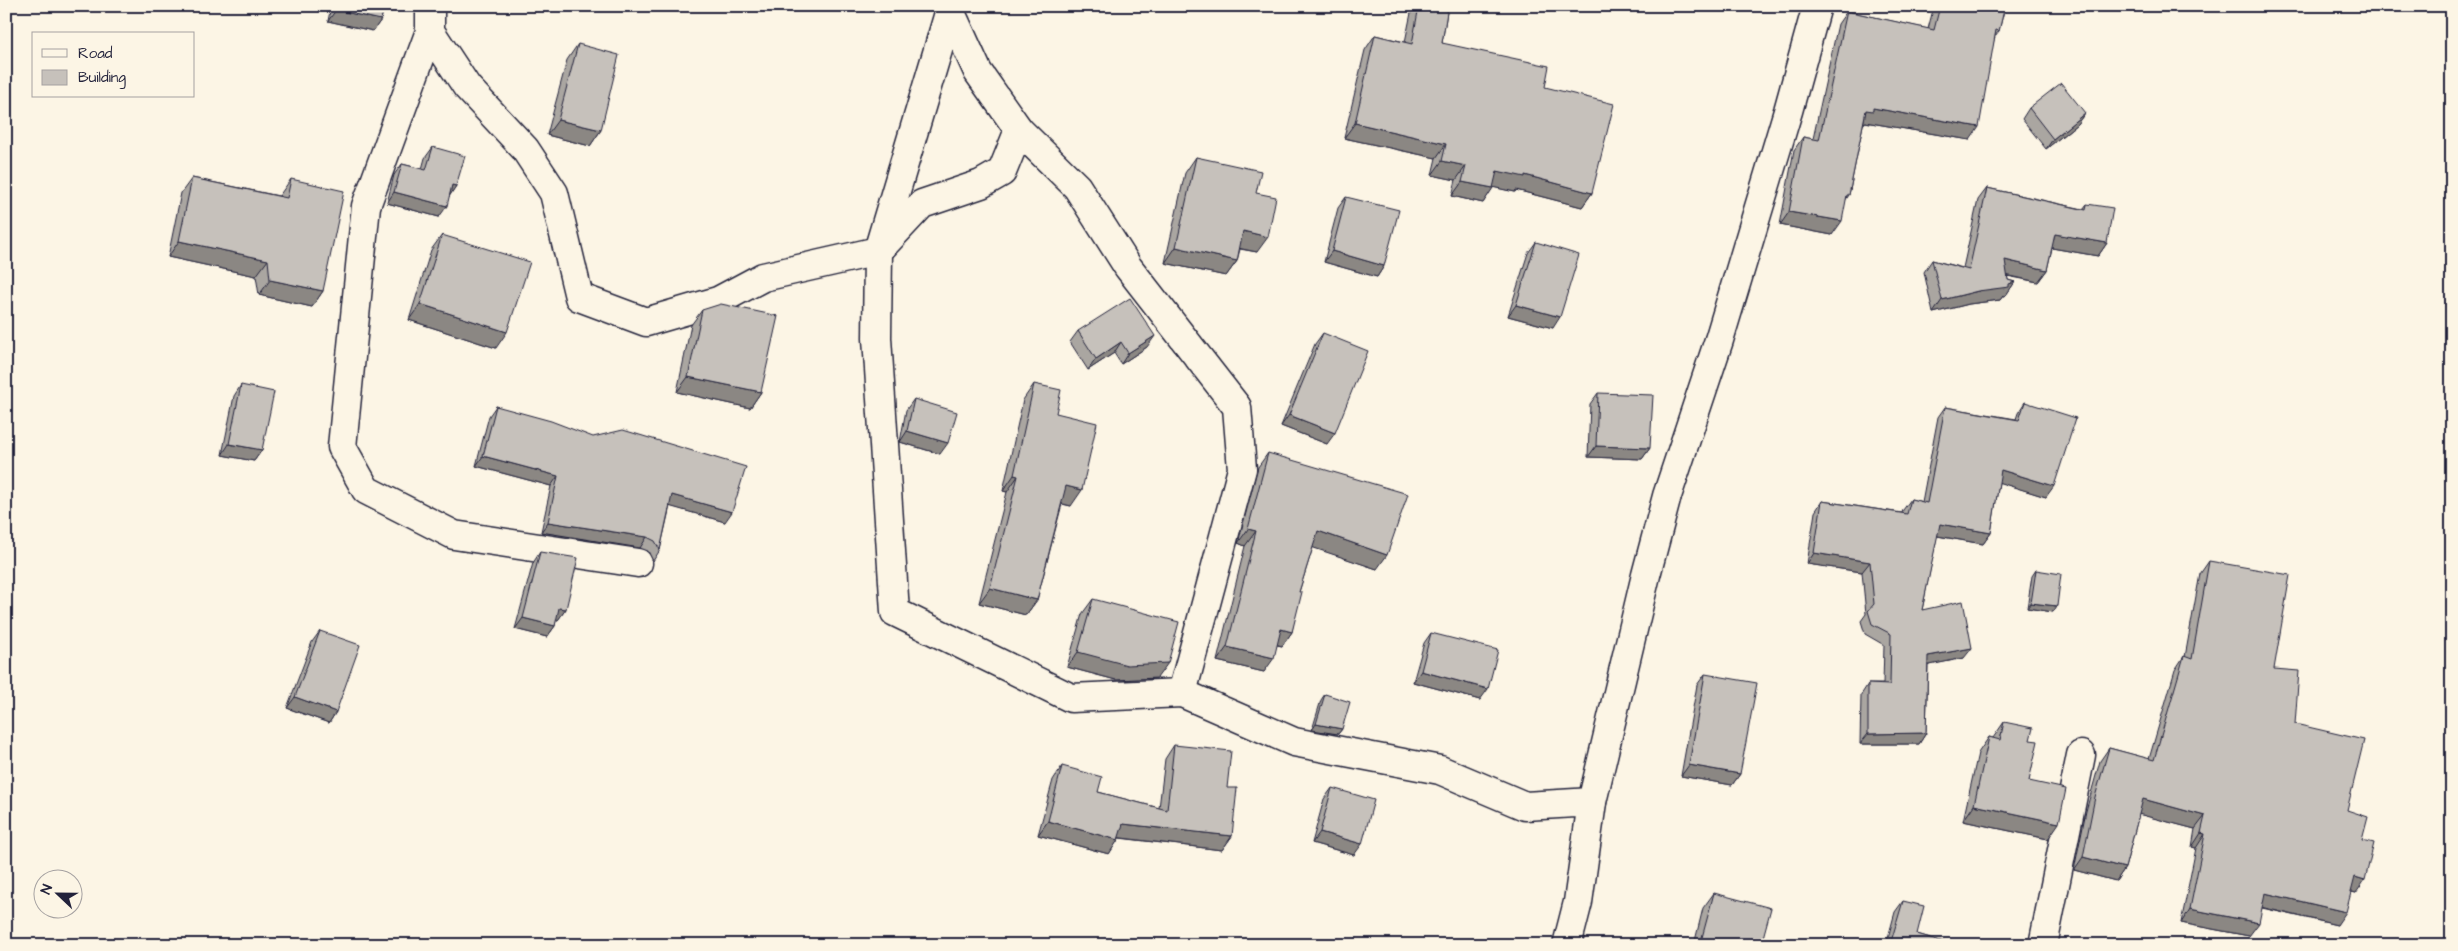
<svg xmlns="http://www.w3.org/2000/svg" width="2458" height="951" font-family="'Architects Daughter',sans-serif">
<rect width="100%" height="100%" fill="#fcf5e5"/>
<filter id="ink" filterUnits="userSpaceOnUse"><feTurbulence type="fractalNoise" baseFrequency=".02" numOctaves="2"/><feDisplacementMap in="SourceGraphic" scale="10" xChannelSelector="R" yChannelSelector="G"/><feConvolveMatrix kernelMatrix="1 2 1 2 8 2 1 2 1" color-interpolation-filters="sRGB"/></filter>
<g filter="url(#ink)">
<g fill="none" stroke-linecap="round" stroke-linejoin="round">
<g stroke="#22223b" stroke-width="31">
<g id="minor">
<polyline points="430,6 430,31 467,87 525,149 554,193 579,297 646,322 718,301 763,277 878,251 922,204 981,184 1002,172 1019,130"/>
<polyline points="948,6 978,72 1019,130 1077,187 1128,267 1237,407 1242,469 1182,693"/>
<polyline points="949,13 878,251 877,338 895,612 1071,698 1182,693 1294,742 1440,770 1525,806 1592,802 1578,902 1567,945"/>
<polyline points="430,31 366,206 342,447 366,490 454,535 638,563"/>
<polyline points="1592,802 1646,575 1667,496 1719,340 1788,111 1817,6"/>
<polyline points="2043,945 2081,755"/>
</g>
</g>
<use href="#minor" stroke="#fcf5e5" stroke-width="28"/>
</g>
<g fill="#aaa6a1" stroke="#22223b">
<polygon points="331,6 384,6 381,20 373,31 328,21"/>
<polygon points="1415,6 1448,6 1442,43 1545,87 1592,193 1582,207 1516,190 1515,192 1493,187 1483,203 1452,196 1456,180 1432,175 1436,158 1344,138 1365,50 1375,35 1405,42 1411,13"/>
<polygon points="1934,6 2005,6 1999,31 1995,36 1970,140 1865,122 1863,125 1849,195 1845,201 1832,235 1780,225 1794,150 1803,137 1813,139 1838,24 1847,11 1928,29"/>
<polygon points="578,44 601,130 590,146 547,135 567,60"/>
<polygon points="2029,108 2085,113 2077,124 2046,149 2022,119"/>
<polygon points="433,147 456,186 449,196 439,217 387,203 394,175 402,164 422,169 425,158"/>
<polygon points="1196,157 1256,193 1257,252 1240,249 1237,261 1226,276 1165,263 1185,173"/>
<polygon points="192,178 279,196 291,179 323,291 312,307 259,295 256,276 168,257 181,193"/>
<polygon points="1987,188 2083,209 2087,204 2107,243 2098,256 2052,248 2047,270 2038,282 2007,276 2008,280 2015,282 2006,295 2003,296 2000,300 1969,304 1933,313 1924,272 1932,260 1963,268 1978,200"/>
<polygon points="1346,197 1384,266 1377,277 1324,262 1338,208"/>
<polygon points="442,235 496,348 409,320 431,250"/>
<polygon points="1536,242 1553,328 1508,316 1528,253"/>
<polygon points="702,310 761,392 750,408 677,392 691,325"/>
<polygon points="1078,331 1147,347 1121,364 1114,353 1088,370 1070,342"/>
<polygon points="1323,333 1327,444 1281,426 1315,344"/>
<polygon points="1034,384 1056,413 1071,506 1062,504 1037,600 1026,615 979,603 1007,492 1003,491 1023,400"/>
<polygon points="241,385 262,450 254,461 222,455 234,396"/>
<polygon points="1598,393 1650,448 1642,459 1588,457 1590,404"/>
<polygon points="914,399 940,454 900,442 906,410"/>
<polygon points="2025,402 2046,497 1999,482 1991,533 1983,544 1937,536 1922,610 1964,658 1928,665 1926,733 1919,744 1860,744 1861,695 1868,684 1883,684 1884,645 1865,634 1861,621 1866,614 1862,572 1807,564 1815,512 1822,501 1902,513 1903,510 1911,499 1922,502 1938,417 1945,407 2016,419 2018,413"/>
<polygon points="496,406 725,522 670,506 660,550 653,561 648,551 640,548 541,532 551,486 476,466 489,416"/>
<polygon points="1268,453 1377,569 1313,547 1299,592 1292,632 1282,646 1277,645 1264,672 1217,661 1245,546 1238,543 1258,467"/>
<polygon points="540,552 566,609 558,620 556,620 555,626 547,637 515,629 533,563"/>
<polygon points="2209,561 2274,669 2295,724 2347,810 2362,840 2356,893 2351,892 2337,925 2262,908 2249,936 2181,923 2196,848 2192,847 2195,829 2139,814 2125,868 2116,881 2074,870 2086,811 2100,761 2109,748 2149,759 2175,670 2184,656 2185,657 2200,574"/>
<polygon points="2036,570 2053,612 2027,608 2032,576"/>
<polygon points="1093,599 1157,678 1116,680 1067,667 1082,614"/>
<polygon points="320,631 336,712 329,723 287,708 312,642"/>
<polygon points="1431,633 1480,700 1413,682 1424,643"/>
<polygon points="1705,674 1740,774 1732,785 1681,776 1697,685"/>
<polygon points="1325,694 1342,729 1338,734 1312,730 1321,700"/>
<polygon points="2004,722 2030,740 2029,781 2048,839 1963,821 1978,753 1989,737 1993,738"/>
<polygon points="1174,745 1227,788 1232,836 1222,850 1119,838 1109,854 1038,835 1053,780 1062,766 1098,792 1159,808 1165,759"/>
<polygon points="1332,788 1354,855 1312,843 1324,799"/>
<polygon points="1714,893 1761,945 1694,945 1703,908"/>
<polygon points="1903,901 1917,934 1954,945 1886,945 1895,912"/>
</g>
<g fill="#8b8783" stroke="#22223b">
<polygon points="336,10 381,20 373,31 328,21"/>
<polygon points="1873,108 1979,127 1970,140 1865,122 1863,125 1866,110"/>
<polygon points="2085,113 2077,124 2046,149 2053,139"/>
<polygon points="558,120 601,130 590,146 547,135"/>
<polygon points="1355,123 1446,144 1436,158 1344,138"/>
<polygon points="1442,161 1466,166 1456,180 1432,175"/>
<polygon points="1497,171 1525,175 1592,193 1582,207 1516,190 1515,192 1487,186"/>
<polygon points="1462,182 1493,188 1483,203 1452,196"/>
<polygon points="452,185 456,186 449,197"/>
<polygon points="394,192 447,206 439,217 387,203"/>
<polygon points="1789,212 1842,221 1832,235 1780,225"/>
<polygon points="1243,231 1268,237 1257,252 1232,247"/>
<polygon points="2055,234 2107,243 2098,256 2046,247"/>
<polygon points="179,241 268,260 256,276 168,257"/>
<polygon points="1176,247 1237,261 1226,276 1165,263"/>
<polygon points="1332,251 1384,266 1377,277 1324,262"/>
<polygon points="2005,260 2047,270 2038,282 1996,273"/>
<polygon points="270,280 323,291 312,307 259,295"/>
<polygon points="2015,282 2006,295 2003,296 2000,300 1969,304 1933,313 1942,300"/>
<polygon points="420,304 507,332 496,348 409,320"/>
<polygon points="1516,305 1560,317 1553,328 1508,316"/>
<polygon points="1155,336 1147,347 1121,364 1128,353"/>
<polygon points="1121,342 1114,353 1088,370 1096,359"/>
<polygon points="688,377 761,392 750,408 677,392"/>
<polygon points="1289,415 1335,433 1327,444 1281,426"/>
<polygon points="907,431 948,443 940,454 900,442"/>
<polygon points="229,444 262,450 254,461 222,455"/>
<polygon points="1596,446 1650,448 1642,459 1588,457"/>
<polygon points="483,456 558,476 551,486 476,466"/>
<polygon points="2001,470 2054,486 2046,497 1994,481"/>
<polygon points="1014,475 1018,476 1007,492 1003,491"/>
<polygon points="1066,486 1082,490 1071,506 1055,502"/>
<polygon points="672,495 732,512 725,522 665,505"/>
<polygon points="548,522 647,537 640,548 541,532"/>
<polygon points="1940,524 1991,533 1983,544 1932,535"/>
<polygon points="1248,529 1256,531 1245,546 1238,543"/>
<polygon points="1318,531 1387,555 1377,569 1308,546"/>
<polygon points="1814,553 1870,562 1862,572 1807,564"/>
<polygon points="990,588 1037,600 1026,615 979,603"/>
<polygon points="2031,603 2057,606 2053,612 2027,608"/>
<polygon points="559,608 566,609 558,620 552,618"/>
<polygon points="523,618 555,626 547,637 515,629"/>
<polygon points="1281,629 1292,632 1282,646 1271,643"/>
<polygon points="1227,647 1274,658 1264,672 1217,661"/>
<polygon points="1972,648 1964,658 1920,667 1928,656"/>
<polygon points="1078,652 1168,663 1157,678 1116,680 1067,667"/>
<polygon points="1421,671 1488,689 1480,700 1413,682"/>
<polygon points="295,697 336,712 329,723 287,708"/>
<polygon points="1316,724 1342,729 1338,734 1312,730"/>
<polygon points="1926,733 1919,744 1860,744 1868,734"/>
<polygon points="1689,765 1740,774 1732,785 1681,776"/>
<polygon points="2143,799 2205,816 2195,829 2134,813"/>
<polygon points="1974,805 2059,823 2048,839 1963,821"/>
<polygon points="1048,821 1118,840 1109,854 1038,835"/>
<polygon points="1123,824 1232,836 1222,850 1113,837"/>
<polygon points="1320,832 1362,844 1354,855 1312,843"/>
<polygon points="2201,833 2205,834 2196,848 2192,847"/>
<polygon points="2083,857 2125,868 2116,881 2074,870"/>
<polygon points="2355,877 2365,880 2356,893 2345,890"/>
<polygon points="2265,893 2346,912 2337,925 2256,906"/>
<polygon points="2190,909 2259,923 2249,936 2181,923"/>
</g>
<g fill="#c6c1bb" stroke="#22223b">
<polygon points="337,6 384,6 381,20 336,10"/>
<polygon points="1419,6 1448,6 1442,43 1549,66 1545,87 1614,104 1592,193 1525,175 1525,177 1497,171 1493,188 1462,182 1466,166 1442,161 1446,144 1355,123 1375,35 1412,44"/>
<polygon points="1940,6 2005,6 1999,31 1996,30 1979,127 1873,108 1873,111 1866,110 1849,195 1847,195 1842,221 1789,212 1803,137 1819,140 1847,11 1934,30"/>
<polygon points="578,44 619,55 601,130 558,120"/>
<polygon points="2061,83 2085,113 2053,139 2029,108"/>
<polygon points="433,147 465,156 456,186 452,185 447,206 394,192 402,164 426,170"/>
<polygon points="1196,157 1261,171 1256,193 1276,197 1268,237 1243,231 1237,261 1176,247"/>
<polygon points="192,178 287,198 291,179 344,191 323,291 270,280 268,260 179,241"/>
<polygon points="1987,188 2086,210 2087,204 2113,208 2107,243 2055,234 2047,270 2005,260 2008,280 2015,282 2009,284 2009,287 1978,291 1942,300 1932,260 1969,270"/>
<polygon points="1346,197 1399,210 1384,266 1332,251"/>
<polygon points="442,235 530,262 507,332 420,304"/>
<polygon points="1536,242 1579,255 1560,317 1516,305"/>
<polygon points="1130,298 1155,336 1128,353 1121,342 1096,359 1078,331"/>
<polygon points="721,304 778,316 761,392 688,377 702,310"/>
<polygon points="1323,333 1368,351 1335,433 1289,415"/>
<polygon points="1034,384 1061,390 1056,413 1097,423 1082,490 1066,486 1037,600 990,588 1018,476 1014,475"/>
<polygon points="241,385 274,392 262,450 229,444"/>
<polygon points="1598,393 1653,395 1650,448 1596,446"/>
<polygon points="914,399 957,412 948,443 907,431"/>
<polygon points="2025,402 2076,418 2054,486 2001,470 1991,533 1940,524 1922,610 1963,601 1972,648 1928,656 1926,733 1868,734 1868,684 1890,685 1891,634 1872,624 1868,611 1874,604 1870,562 1814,553 1822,501 1907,514 1911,499 1927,503 1945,407 2019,420"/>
<polygon points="496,406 551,421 593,437 623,430 746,467 732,512 672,495 660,550 655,541 647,537 548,522 558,476 483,456"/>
<polygon points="1268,453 1408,494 1387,555 1318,531 1299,592 1302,592 1292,632 1281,629 1274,658 1227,647 1256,531 1248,529"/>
<polygon points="540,552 578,558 566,609 559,608 555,626 523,618"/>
<polygon points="2209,561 2290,575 2274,669 2299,671 2295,724 2364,740 2347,810 2368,817 2362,840 2374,843 2365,880 2355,877 2346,912 2265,893 2259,923 2190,909 2205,834 2201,833 2205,816 2143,799 2125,868 2083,857 2095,797 2109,748 2154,760 2184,656 2192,659"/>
<polygon points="2036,570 2061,574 2057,606 2031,603"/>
<polygon points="1093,599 1179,622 1168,663 1127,665 1078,652"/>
<polygon points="320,631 360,645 336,712 295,697"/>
<polygon points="1431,633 1498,650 1488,689 1421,671"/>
<polygon points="1705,674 1757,683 1740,774 1689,765"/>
<polygon points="1325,694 1350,702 1342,729 1316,724"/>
<polygon points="2004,722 2033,728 2030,740 2038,741 2029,781 2066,789 2059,823 1974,805 1989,737 2000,740"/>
<polygon points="1174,745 1231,751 1227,788 1237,788 1232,836 1123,824 1118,840 1048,821 1062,766 1102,777 1098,792 1167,810"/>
<polygon points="1332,788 1374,800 1362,844 1320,832"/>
<polygon points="1714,893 1771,908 1761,945 1700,945"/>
<polygon points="1903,901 1924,906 1917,934 1954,945 1890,945"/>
</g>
</g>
<rect width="2458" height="951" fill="none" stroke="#fcf5e5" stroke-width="25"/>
<rect x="12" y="12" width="2433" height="926" fill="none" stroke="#22223b" stroke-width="2" filter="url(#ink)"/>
<rect x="32" y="32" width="162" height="65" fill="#fcf5e5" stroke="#a5a1a1"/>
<rect x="42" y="49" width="25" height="8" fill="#fcf5e5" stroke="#a5a1a1"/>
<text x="78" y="58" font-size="15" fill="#22223b">Road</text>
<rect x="42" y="70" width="25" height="15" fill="#c6c1bb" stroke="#a5a1a1"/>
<text x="78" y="82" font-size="15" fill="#22223b">Building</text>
<g transform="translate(58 894) rotate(292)"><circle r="24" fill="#fcf5e5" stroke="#a5a1a1"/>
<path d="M0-4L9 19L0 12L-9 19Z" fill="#22223b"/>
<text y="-8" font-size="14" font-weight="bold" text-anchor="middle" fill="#22223b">N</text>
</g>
</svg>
